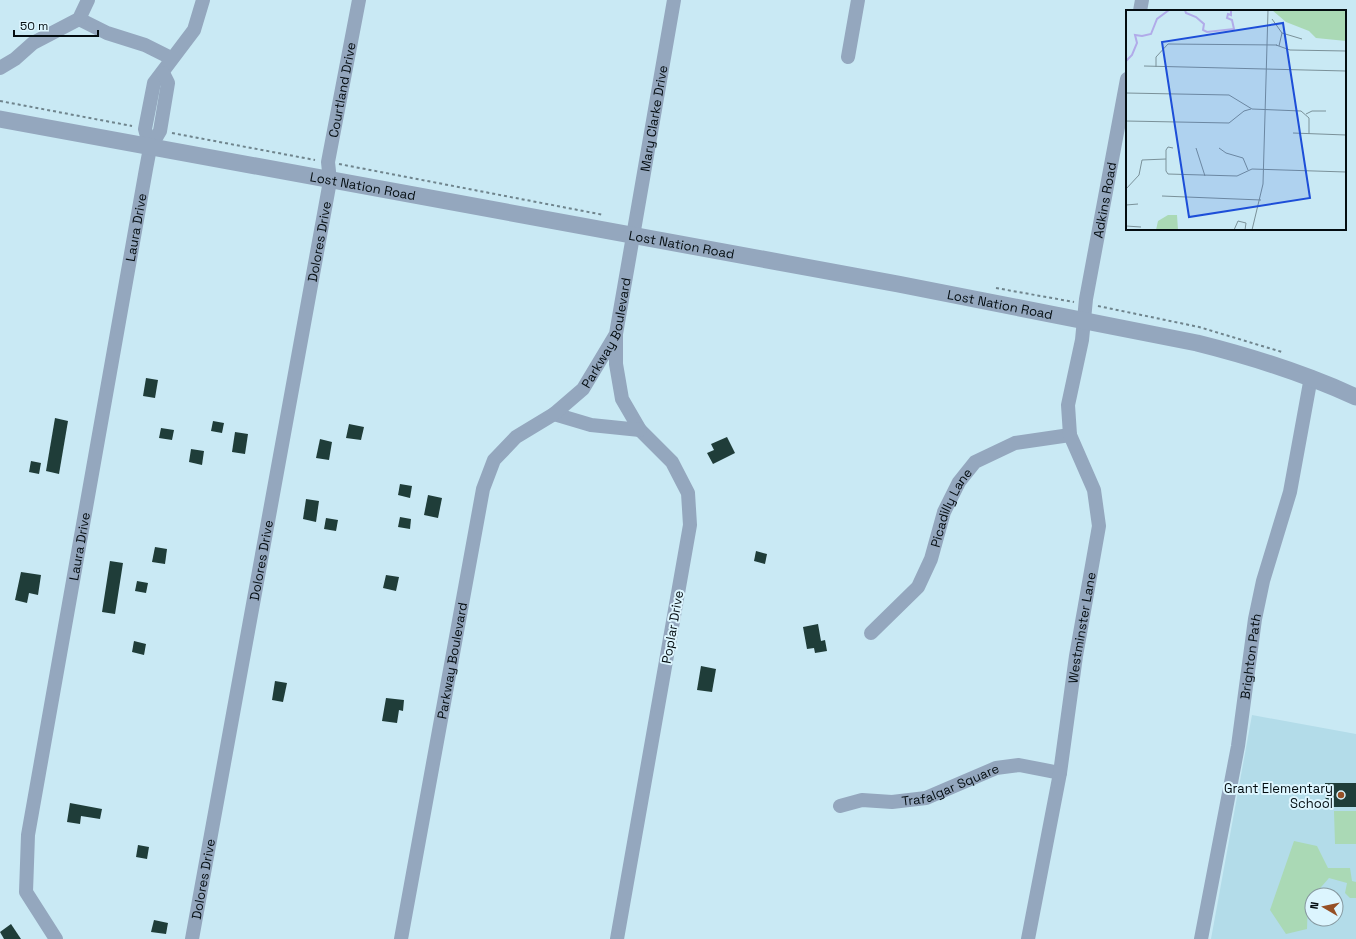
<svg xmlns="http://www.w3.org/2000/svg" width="1356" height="939" font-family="'Space Grotesk',sans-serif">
<rect width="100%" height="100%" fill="#c9e9f4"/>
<path fill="#b3dce9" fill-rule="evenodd" d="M 1252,715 L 1356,734 L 1356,939 L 1211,939 ZM 1312,895 L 1336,895 L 1336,919 L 1312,919 Z"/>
<g fill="#aad9b5">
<polygon points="1334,811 1356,811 1356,844 1335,844"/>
<polygon points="1294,841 1317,846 1328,868 1350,868 1352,881 1356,882 1356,898 1350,898 1345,893 1347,883 1329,878 1308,902 1307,929 1286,934 1270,910"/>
</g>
<g fill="#1f3d39">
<polygon points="146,378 158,380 155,398 143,396"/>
<polygon points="55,418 68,421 59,474 46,471"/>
<polygon points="213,421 224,423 222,433 211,431"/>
<polygon points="349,424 364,427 361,440 346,438"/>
<polygon points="161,428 174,430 172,440 159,438"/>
<polygon points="235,432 248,434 245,454 232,452"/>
<polygon points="727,437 735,453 713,464 707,453 714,450 711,444"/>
<polygon points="320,439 332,442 329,460 316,458"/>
<polygon points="191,449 204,451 202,465 189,462"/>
<polygon points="31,461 41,463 39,474 29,472"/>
<polygon points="400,484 412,486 410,498 398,495"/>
<polygon points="428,495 442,498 438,518 424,515"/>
<polygon points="306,499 319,501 316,522 303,519"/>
<polygon points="400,517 411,519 410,529 398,527"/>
<polygon points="326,518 338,520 336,531 324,529"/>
<polygon points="155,547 167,549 165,564 152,562"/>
<polygon points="756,551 767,554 765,564 754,561"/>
<polygon points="110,561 123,563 115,614 102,612"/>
<polygon points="21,572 41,575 38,595 29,593 27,603 15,600"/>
<polygon points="386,575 399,577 396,591 383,588"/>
<polygon points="137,581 148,583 146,593 135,591"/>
<polygon points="818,624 821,641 825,640 827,651 815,653 814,648 807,649 803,627"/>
<polygon points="134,641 146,644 144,655 132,652"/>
<polygon points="701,666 716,669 712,692 697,690"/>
<polygon points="275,681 287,683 283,702 272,700"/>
<polygon points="386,698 404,700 403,711 399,710 397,723 382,721"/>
<polygon points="1325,783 1356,783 1356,807 1326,807"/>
<polygon points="70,803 102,809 100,819 81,816 80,824 67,822"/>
<polygon points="138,845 149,847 147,859 136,857"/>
<polygon points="154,920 168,923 166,934 151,932"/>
<polygon points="11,924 21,939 4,939 0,932"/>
</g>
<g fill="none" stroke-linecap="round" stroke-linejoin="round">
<g stroke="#6f848c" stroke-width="2" stroke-dasharray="3 3" stroke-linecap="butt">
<polyline points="0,101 132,126"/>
<polyline points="172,133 315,160"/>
<polyline points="339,164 604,215"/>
<polyline points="996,288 1074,302"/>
<polyline points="1098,306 1199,327 1282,352"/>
</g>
<g stroke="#94a7be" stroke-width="14">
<polyline points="1140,11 1142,0"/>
<polyline points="79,19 107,33 145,45 171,58"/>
<polyline points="848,57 858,0"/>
<polyline points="0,68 15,59 33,43 79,19 88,0"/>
<polyline points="150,148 145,129 154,83 194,30 203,0"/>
<polyline points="616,336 616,364 622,399 640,430 672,462 688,493 690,525 617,939"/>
<polyline points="554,414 591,425 640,430"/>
<path id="s1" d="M 871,633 L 918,587 L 931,559 L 944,512 L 959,482 L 975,462 L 1015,443 L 1070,435"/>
<path id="s2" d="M 840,806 L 862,800 L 892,802 L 926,798 L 996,768 L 1019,765 L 1060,773"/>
<path id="s3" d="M 56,939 L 26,892 L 28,835 L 146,169 L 150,148 L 160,131 L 168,83 L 163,73"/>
<path id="s4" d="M 192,939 L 330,181 L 328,162 L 359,0"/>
<path id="s5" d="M 401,939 L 483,489 L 494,460 L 516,437 L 554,414 L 583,389 L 616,334 L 674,0"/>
<path id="s6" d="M 1028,939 L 1060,773 L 1076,656 L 1099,526 L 1094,490 L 1070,435 L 1068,405 L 1082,340 L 1086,299 L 1127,79"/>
<path id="s7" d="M 1201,939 L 1238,746 L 1255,619 L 1263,581 L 1290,492 L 1311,377"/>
</g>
<path stroke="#94a7be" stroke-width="17" id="s8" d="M 0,119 L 898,284 L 1197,343 C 1253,357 1304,373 1356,397"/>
</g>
<circle fill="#965026" stroke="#dcf5fe" stroke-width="1.5" cx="1341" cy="795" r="4"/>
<g text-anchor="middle" stroke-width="4" stroke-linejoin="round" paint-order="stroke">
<g font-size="13" fill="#040d11" stroke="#dcf5fe">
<text dy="5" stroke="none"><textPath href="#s4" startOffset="863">Courtland Drive</textPath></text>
<text dy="5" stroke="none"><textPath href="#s5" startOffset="886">Mary Clarke Drive</textPath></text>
<text dy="5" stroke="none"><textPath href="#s8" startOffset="369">Lost Nation Road</textPath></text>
<text dy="5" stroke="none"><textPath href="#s6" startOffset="754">Adkins Road</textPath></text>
<text dy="5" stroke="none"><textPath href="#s3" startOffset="730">Laura Drive</textPath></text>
<text dy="5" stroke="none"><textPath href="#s4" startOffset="709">Dolores Drive</textPath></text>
<text dy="5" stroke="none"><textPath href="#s8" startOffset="693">Lost Nation Road</textPath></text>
<text dy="5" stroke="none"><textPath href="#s8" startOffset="1017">Lost Nation Road</textPath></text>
<text dy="5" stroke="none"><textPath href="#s5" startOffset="665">Parkway Boulevard</textPath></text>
<text dy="5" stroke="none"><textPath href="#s1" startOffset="152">Picadilly Lane</textPath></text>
<text dy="5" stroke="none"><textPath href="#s3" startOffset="406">Laura Drive</textPath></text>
<text dy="5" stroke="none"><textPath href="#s4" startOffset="385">Dolores Drive</textPath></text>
<text transform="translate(672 627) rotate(-80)" y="5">Poplar Drive</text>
<text dy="5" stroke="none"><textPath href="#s6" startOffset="316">Westminster Lane</textPath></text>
<text dy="5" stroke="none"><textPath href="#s7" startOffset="287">Brighton Path</textPath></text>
<text dy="5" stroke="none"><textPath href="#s5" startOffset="283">Parkway Boulevard</textPath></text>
<text dy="5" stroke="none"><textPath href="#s2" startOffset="114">Trafalgar Square</textPath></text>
<text dy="5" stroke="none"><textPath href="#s4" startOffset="61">Dolores Drive</textPath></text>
</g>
<g font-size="13" fill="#040d11" stroke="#dcf5fe" text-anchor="end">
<text x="1333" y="793">Grant Elementary<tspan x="1333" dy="15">School</tspan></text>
</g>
</g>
<g transform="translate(1126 10)">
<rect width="220" height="220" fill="#c9e9f4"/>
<path d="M 146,0 L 220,0 L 220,31 L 190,28 L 183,21 L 160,12 ZM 42,205 L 51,205 L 52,220 L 30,220 L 32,211 Z" fill="#aad9b5"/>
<path fill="none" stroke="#b1abe9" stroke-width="2" d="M 59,0 L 60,3 L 70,7 L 78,14 L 77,20 L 81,22 L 108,19 L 106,10 L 101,8 L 102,4 L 105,5 L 105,0M 0,51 L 6,45 L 11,33 L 9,25 L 16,26 L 25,24 L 31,9 L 43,0"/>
<path fill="none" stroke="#7a9199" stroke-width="1" d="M 146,9 L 156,23 L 176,29M 150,35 L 164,40 L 220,41M 153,36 L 156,23M 18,56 L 220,61M 30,57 L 30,47 L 42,34 L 151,35M 0,83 L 103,85 L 126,99 L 175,101 L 183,108 L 183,124M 180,104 L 186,101 L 200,101M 0,111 L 103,113 L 118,101 L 125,99M 167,123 L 220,125M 47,138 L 42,137 L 40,140 L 40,161 L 42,164 L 111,166 L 126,159 L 220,162M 70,138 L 79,166M 93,138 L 100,143 L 117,148 L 122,160M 0,179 L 13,165 L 16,150 L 40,149M 36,186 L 135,190M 0,195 L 12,194M 0,216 L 15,217M 108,220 L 112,211 L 120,213 L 119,220M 126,220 L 137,174 L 142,0"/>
<path fill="#1d4ed8" fill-opacity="0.15" stroke="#1d4ed8" stroke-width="2" d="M 157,13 L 184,188 L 63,207 L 36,32 Z"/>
<rect width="220" height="220" fill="none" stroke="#040d11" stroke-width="2"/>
</g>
<g transform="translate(1324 907) rotate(279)"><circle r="19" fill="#dcf5fe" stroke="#86989f"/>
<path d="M0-3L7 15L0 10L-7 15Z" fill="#965026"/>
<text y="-6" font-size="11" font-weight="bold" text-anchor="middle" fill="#040d11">N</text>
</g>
<path d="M14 30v6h84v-6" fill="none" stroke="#040d11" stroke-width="2"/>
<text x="20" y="30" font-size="12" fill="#040d11" stroke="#dcf5fe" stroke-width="3" paint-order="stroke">50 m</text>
</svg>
